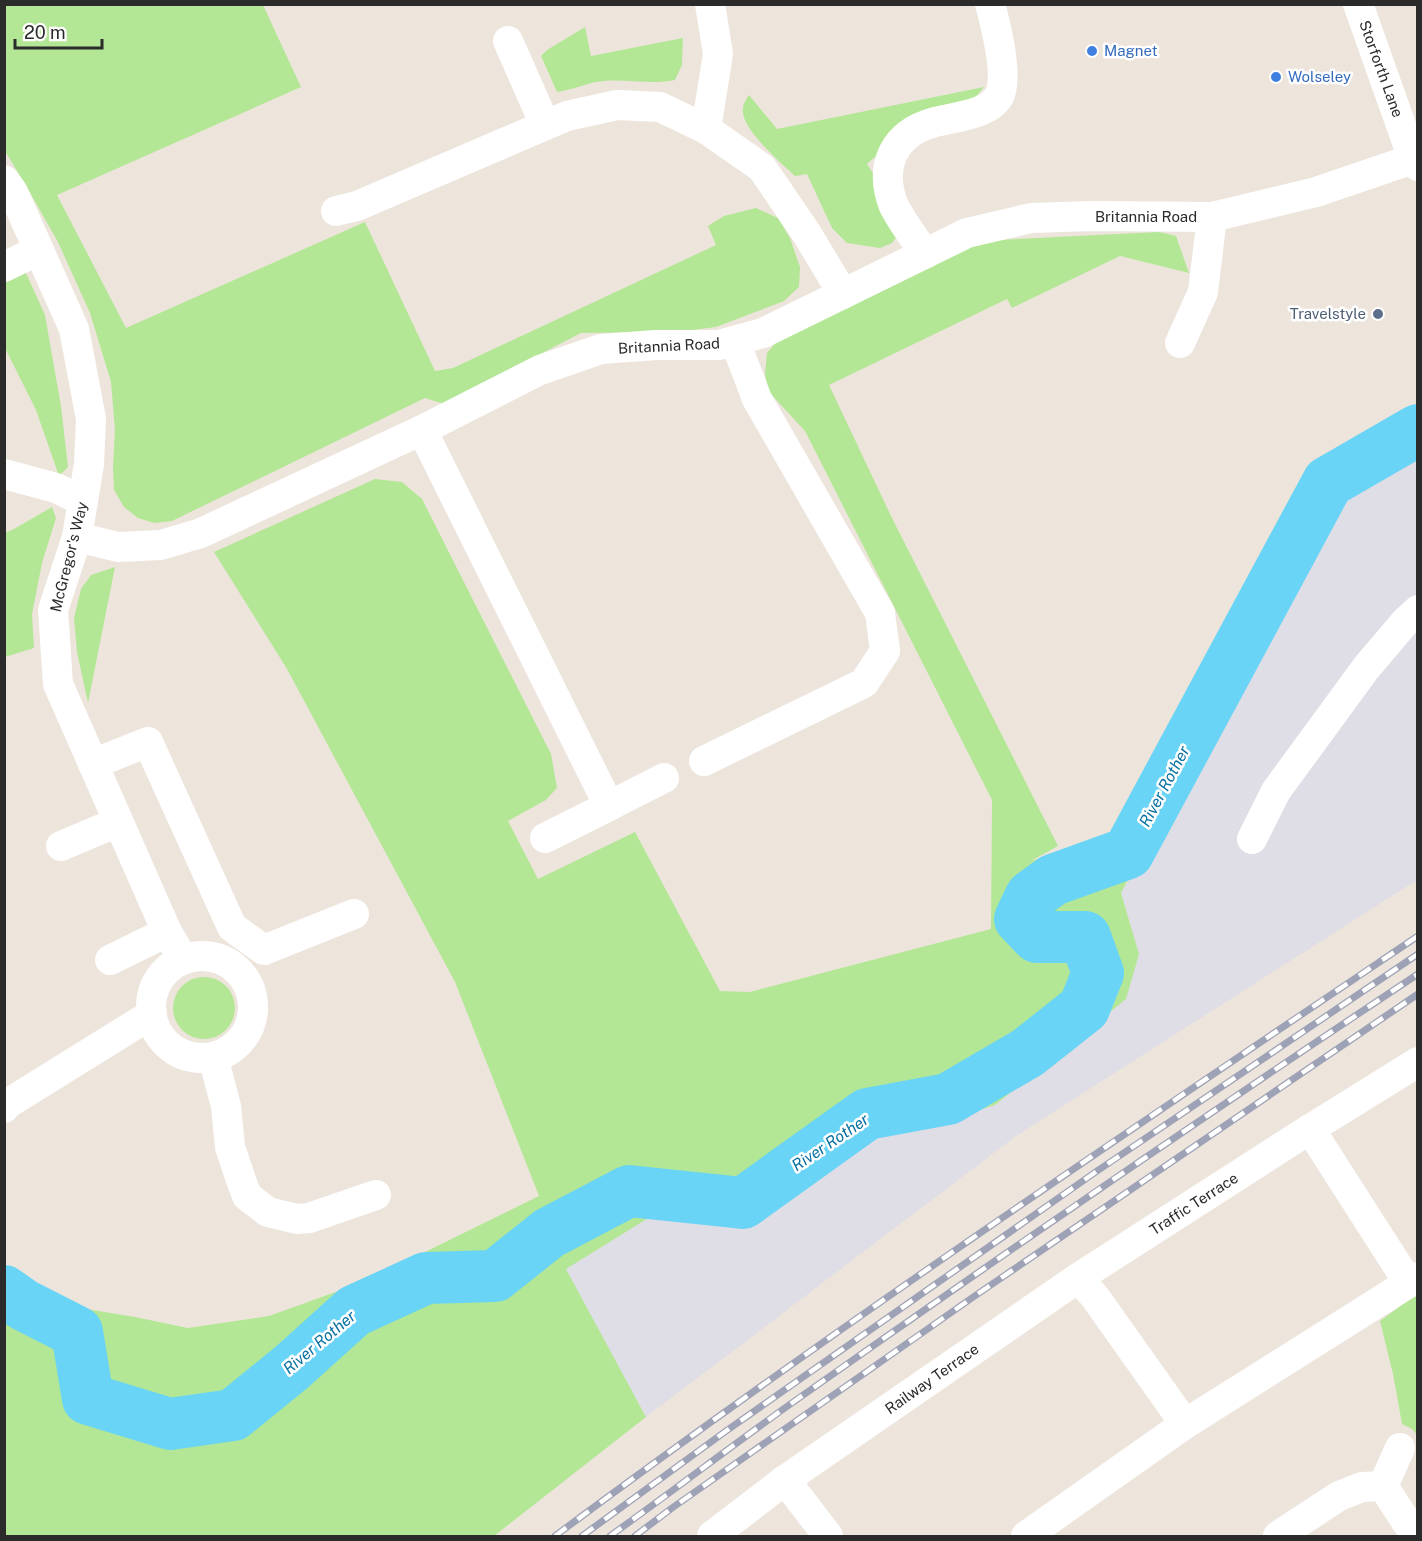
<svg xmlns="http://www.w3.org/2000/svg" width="1422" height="1541" font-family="'Public Sans',sans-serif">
<rect width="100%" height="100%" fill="#ede5dc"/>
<polygon fill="#dfdde5" points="1417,443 1417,880 1016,1136 646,1417 565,1269 666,1207 707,1215 754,1213 878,1128 921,1128 1139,954 1121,893 1335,492"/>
<g fill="#b3e795">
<polygon points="5,5 263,5 301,87 57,195 126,328 365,222 435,371 453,368 716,245 708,226 724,216 756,208 778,218 790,238 800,267 799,287 784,301 716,327 676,332 581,333 444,404 425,398 172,521 154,523 138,518 124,507 114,490 113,466 115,430 111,382 90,313 58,242 25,184 5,151"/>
<path d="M 585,27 L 591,56 L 683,38 L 682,65 L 675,80 C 651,85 628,79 604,81 C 588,82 573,90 557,92 L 541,56 L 547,50 Z"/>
<path d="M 984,87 L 969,105 L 920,117 L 867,164 L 901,216 L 902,230 L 892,243 L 880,248 L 847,243 L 832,228 L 807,174 L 795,176 C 781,163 739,127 743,108 C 743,104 747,98 749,95 L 777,129 Z"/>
<polygon points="1159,232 1176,236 1189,273 1120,256 1012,308 1007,299 829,385 891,516 1058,846 1031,861 1115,837 1131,874 1121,893 1139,954 1126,999 995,1105 921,1128 878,1128 754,1213 707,1215 666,1207 566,1269 646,1417 494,1536 5,1536 4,1272 56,1304 135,1317 188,1328 269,1316 366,1281 539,1196 455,982 287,669 214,552 375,479 402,482 422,499 551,754 557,788 546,800 508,821 538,879 635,832 720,991 750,992 991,929 992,800 805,431 768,391 765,374 767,353 777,341 975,241"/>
<polygon points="25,271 45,315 61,406 68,467 59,476 36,410 5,348 5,282"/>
<polygon points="52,507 56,518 42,563 32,614 34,648 5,657 5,533 14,529"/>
<polygon points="115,567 88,703 77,652 74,618 81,589 91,575"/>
<circle cx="204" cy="1008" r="31"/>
<polygon points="1417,1294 1417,1435 1412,1429 1402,1424 1393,1374 1380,1321"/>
</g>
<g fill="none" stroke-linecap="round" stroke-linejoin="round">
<polyline stroke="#69d4f5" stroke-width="52" points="4,1291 24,1305 77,1332 88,1399 170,1424 233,1415 292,1367 354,1311 426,1278 495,1276 549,1233 629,1191 743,1203 867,1114 948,1099 1027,1053 1084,1008 1098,973 1085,937 1037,937 1020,919 1031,896 1053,880 1128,853 1328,482 1418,430"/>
<g stroke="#fff" stroke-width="30">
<polyline points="1358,4 1413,159 1418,166"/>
<polyline points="508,41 545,125"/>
<polyline points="706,129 718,54 710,4"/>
<polyline points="4,180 13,192 74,329 91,419 89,464 77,537 53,610 58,684 167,932 183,959"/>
<polyline points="336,211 357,206 567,116 617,105 660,107 706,129 762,168 807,234 843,294"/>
<path d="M 925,254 C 916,240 899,218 893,204 C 879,165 894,133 935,122 C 953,117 991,115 1000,94 C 1008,74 996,26 990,4"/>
<polyline points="4,267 39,250"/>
<polyline points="1180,343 1203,292 1212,217"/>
<polyline points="422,430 609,806 545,838"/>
<polyline points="4,474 56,488 83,501"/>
<polyline points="77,537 118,547 161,545 201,533 422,430 540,370 601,349 656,345 719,345 763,333 967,233 1031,218 1093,216 1212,217 1316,192 1413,159"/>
<polyline points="704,761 864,683 885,651 880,613 757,399 735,341"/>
<polyline points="93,764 148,742 232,927 264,950 354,914"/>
<polyline points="609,806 664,778"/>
<polyline points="1252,839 1276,791 1366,668 1405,622 1418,610"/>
<polyline points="61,846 118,822"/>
<circle cx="202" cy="1007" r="51"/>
<polyline points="110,960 167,932"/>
<polyline points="213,1057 226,1106 230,1147 241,1180 247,1196 268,1212 297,1219 309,1218 376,1195"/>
<polyline points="4,1108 7,1104 152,1014"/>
<polyline points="1310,1129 1408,1282"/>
<polyline points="1078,1278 1095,1297 1185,1424"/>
<polyline points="1400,1448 1383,1486 1407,1523"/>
<polyline points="785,1480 828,1536"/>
<polyline points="712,1536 785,1480 1078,1278 1310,1129 1418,1062"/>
<polyline points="1026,1536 1185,1424 1418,1277"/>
<polyline points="1278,1536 1339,1496 1362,1487 1383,1486"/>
</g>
<g stroke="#9ea2b6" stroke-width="7">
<g id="rail">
<path d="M 555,1536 C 836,1327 1127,1132 1418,936"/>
<polyline points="582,1536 726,1431 1097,1171 1418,954"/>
<path d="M 610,1536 C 670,1493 729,1448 789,1405 C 997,1258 1206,1115 1418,974"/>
<polyline points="635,1536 672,1508 979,1293 1418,994"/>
</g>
</g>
<use href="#rail" stroke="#fff" stroke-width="4.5" stroke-dasharray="14" stroke-linecap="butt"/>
</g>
<g fill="#3f7fe0" stroke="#fff" stroke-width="2">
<circle cx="1092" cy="51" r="6"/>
<circle cx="1276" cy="77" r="6"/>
</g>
<circle fill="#5c6f8a" stroke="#fff" stroke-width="2" cx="1378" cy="314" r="6"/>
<g text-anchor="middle" stroke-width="5" stroke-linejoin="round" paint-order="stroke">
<g font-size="15" fill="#366cbe" stroke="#fff" text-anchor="start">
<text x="1104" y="56">Magnet</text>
<text x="1288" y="82">Wolseley</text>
</g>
<g font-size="15" fill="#2b2b2b" stroke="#fff">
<text transform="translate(1381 69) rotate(70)" y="5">Storforth Lane</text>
<text x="1146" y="222">Britannia Road</text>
<text transform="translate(669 346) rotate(-3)" y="5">Britannia Road</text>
<text transform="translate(69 557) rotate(-76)" y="5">McGregor's Way</text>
<text transform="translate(1194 1204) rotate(-33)" y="5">Traffic Terrace</text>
<text transform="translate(932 1379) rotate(-35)" y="5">Railway Terrace</text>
</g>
<g font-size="15" fill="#4e5e75" stroke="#fff" text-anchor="end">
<text x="1366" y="319">Travelstyle</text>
</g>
<g font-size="16" font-style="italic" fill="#0671a3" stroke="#fff">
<text transform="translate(1164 786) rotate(-62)" y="6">River Rother</text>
<text transform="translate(830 1142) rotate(-34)" y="6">River Rother</text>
<text transform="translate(319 1342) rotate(-40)" y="6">River Rother</text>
</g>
</g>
<rect width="1422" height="1541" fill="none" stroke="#2b2b2b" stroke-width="12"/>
<path d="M15 39v9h87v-9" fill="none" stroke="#2b2b2b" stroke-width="3"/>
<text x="24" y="39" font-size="18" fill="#2b2b2b" stroke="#ffffff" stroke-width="4.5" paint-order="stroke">20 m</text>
</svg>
